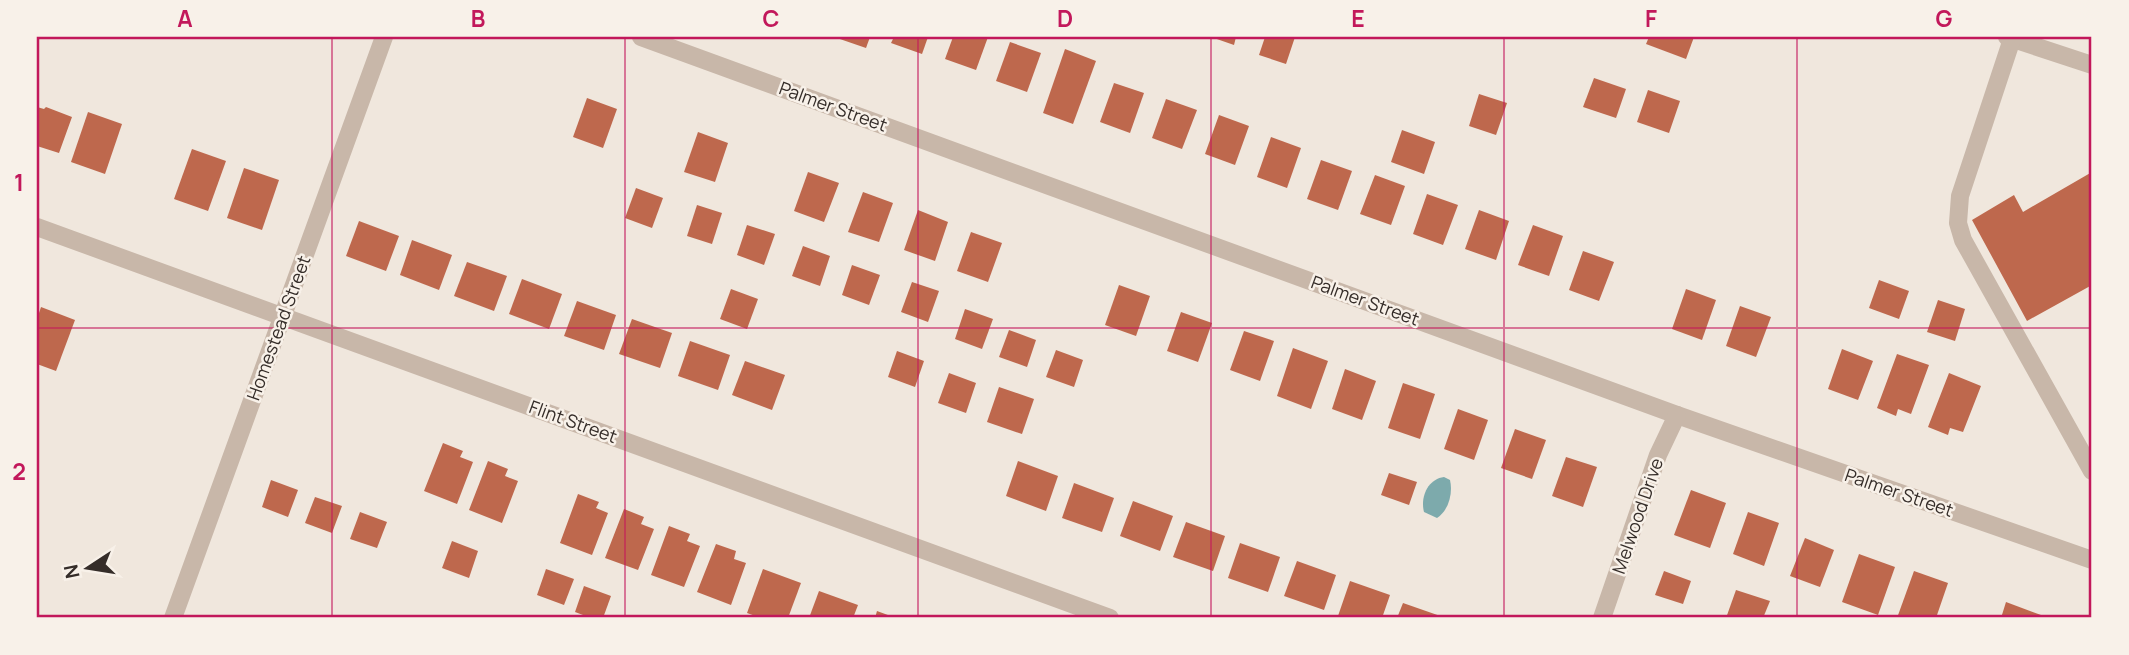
<svg xmlns="http://www.w3.org/2000/svg" width="2129" height="655" font-family="Manrope,sans-serif">
<rect width="100%" height="100%" fill="#f0e7dd"/>
<path fill="#7daaac" d="M 1444,477 L 1450,480 C 1453,493 1449,510 1437,518 L 1424,512 C 1420,497 1428,479 1444,477 Z"/>
<g fill="#be684d">
<polygon points="834,37 870,37 866,48"/>
<polygon points="894,37 928,37 922,54 891,43"/>
<polygon points="953,37 988,37 976,70 945,59"/>
<polygon points="1211,37 1236,37 1234,45"/>
<polygon points="1265,37 1295,37 1286,64 1259,55"/>
<polygon points="1649,37 1694,37 1686,59 1646,44"/>
<polygon points="1010,42 1041,53 1027,92 996,81"/>
<polygon points="1065,49 1096,61 1073,124 1043,113"/>
<polygon points="1594,78 1626,89 1616,118 1583,107"/>
<polygon points="1114,83 1144,93 1130,133 1100,122"/>
<polygon points="1648,90 1680,101 1669,133 1637,122"/>
<polygon points="1479,94 1507,103 1496,135 1469,126"/>
<polygon points="587,98 617,109 603,148 573,137"/>
<polygon points="1166,99 1197,110 1182,149 1152,138"/>
<polygon points="37,107 44,109 46,107 72,117 59,153 37,146"/>
<polygon points="88,112 122,124 105,174 71,162"/>
<polygon points="1219,115 1249,126 1235,165 1205,154"/>
<polygon points="1402,130 1435,142 1424,174 1391,162"/>
<polygon points="698,132 728,143 715,182 684,172"/>
<polygon points="1271,137 1301,148 1287,188 1257,177"/>
<polygon points="192,149 226,161 208,211 174,199"/>
<polygon points="1321,160 1352,171 1338,210 1307,199"/>
<polygon points="244,168 279,180 262,230 227,218"/>
<polygon points="808,172 839,183 824,222 794,211"/>
<polygon points="2092,172 2092,285 2027,321 1972,220 2014,195 2023,212"/>
<polygon points="1375,175 1405,186 1391,225 1360,214"/>
<polygon points="636,188 663,198 652,228 625,218"/>
<polygon points="863,192 893,203 879,242 848,232"/>
<polygon points="1427,194 1458,205 1443,245 1413,234"/>
<polygon points="697,205 722,213 712,244 687,236"/>
<polygon points="918,210 948,222 935,261 904,250"/>
<polygon points="1479,210 1509,221 1496,260 1465,249"/>
<polygon points="359,221 399,236 386,271 346,256"/>
<polygon points="747,225 775,234 764,265 737,255"/>
<polygon points="1533,225 1563,236 1549,276 1518,265"/>
<polygon points="971,232 1002,243 988,282 957,271"/>
<polygon points="412,240 452,255 439,290 400,275"/>
<polygon points="803,246 830,256 820,286 792,276"/>
<polygon points="1583,251 1614,262 1599,301 1569,290"/>
<polygon points="467,262 507,276 494,311 454,296"/>
<polygon points="852,265 880,275 869,305 842,295"/>
<polygon points="522,279 562,294 549,329 509,314"/>
<polygon points="1879,280 1909,291 1899,319 1869,308"/>
<polygon points="912,282 939,291 928,322 901,312"/>
<polygon points="1119,285 1150,296 1136,336 1105,325"/>
<polygon points="731,289 758,299 747,329 720,319"/>
<polygon points="1686,289 1716,300 1702,340 1672,329"/>
<polygon points="1938,300 1965,309 1955,341 1927,332"/>
<polygon points="577,301 616,315 604,350 564,336"/>
<polygon points="1740,306 1771,317 1756,357 1726,346"/>
<polygon points="41,307 75,320 56,371 37,364 37,319"/>
<polygon points="965,309 993,319 982,349 955,339"/>
<polygon points="1181,312 1212,323 1198,362 1167,351"/>
<polygon points="632,319 672,333 660,368 619,354"/>
<polygon points="1009,330 1036,340 1027,367 999,357"/>
<polygon points="1244,331 1274,341 1260,381 1230,370"/>
<polygon points="690,341 730,355 718,390 678,376"/>
<polygon points="1293,348 1328,361 1311,409 1277,396"/>
<polygon points="1842,349 1873,361 1858,400 1828,389"/>
<polygon points="1056,350 1083,360 1074,387 1046,377"/>
<polygon points="897,351 924,361 915,387 888,377"/>
<polygon points="1897,354 1929,365 1911,414 1898,409 1896,416 1877,408"/>
<polygon points="745,361 785,375 772,410 732,395"/>
<polygon points="1345,369 1376,381 1362,420 1332,409"/>
<polygon points="949,373 976,383 966,413 938,403"/>
<polygon points="1949,373 1981,386 1963,432 1950,428 1948,435 1928,427"/>
<polygon points="1403,383 1435,394 1420,439 1388,428"/>
<polygon points="999,387 1034,399 1022,434 987,422"/>
<polygon points="1458,409 1488,420 1474,460 1444,449"/>
<polygon points="1515,429 1546,440 1532,479 1501,468"/>
<polygon points="443,443 463,451 460,457 473,462 457,504 424,491"/>
<polygon points="1566,457 1597,467 1583,507 1552,496"/>
<polygon points="488,461 508,469 505,476 518,481 502,523 469,510"/>
<polygon points="1018,461 1058,476 1046,511 1006,496"/>
<polygon points="1389,473 1417,482 1409,505 1381,495"/>
<polygon points="271,480 298,490 288,517 262,507"/>
<polygon points="1074,483 1114,498 1102,532 1062,518"/>
<polygon points="1691,490 1726,503 1710,548 1674,535"/>
<polygon points="578,494 599,502 596,508 608,513 592,555 560,543"/>
<polygon points="315,497 342,506 332,533 305,523"/>
<polygon points="1133,501 1173,516 1160,551 1120,536"/>
<polygon points="624,509 644,517 641,524 654,529 638,570 605,558"/>
<polygon points="360,512 387,522 377,548 350,539"/>
<polygon points="1748,512 1779,523 1764,566 1733,554"/>
<polygon points="1186,522 1225,536 1213,571 1173,557"/>
<polygon points="669,526 690,534 687,541 700,546 684,587 651,575"/>
<polygon points="1805,538 1834,550 1820,587 1790,576"/>
<polygon points="452,541 478,551 469,578 442,568"/>
<polygon points="1240,543 1280,557 1268,592 1228,578"/>
<polygon points="716,544 736,551 734,559 746,563 731,605 697,592"/>
<polygon points="1859,554 1895,567 1878,615 1842,602"/>
<polygon points="1297,561 1336,575 1324,610 1284,596"/>
<polygon points="546,569 574,579 564,605 537,595"/>
<polygon points="763,569 801,583 788,618 761,618 747,613"/>
<polygon points="1664,571 1691,581 1683,604 1655,595"/>
<polygon points="1914,571 1948,583 1936,618 1897,618"/>
<polygon points="1350,581 1390,595 1382,618 1345,618 1338,616"/>
<polygon points="584,586 611,596 603,618 591,618 575,612"/>
<polygon points="1736,590 1770,601 1763,618 1726,618"/>
<polygon points="819,591 858,605 853,618 809,618"/>
<polygon points="2006,602 2041,615 2039,618 2001,618"/>
<polygon points="1403,603 1446,618 1397,618"/>
<polygon points="877,611 896,618 875,618"/>
</g>
<g fill="none" stroke-linecap="round" stroke-linejoin="round">
<g stroke="#c8b7a9" stroke-width="18">
<polyline points="641,37 1677,415 2092,560"/>
<polyline points="2007,37 2092,65"/>
<polyline points="2012,39 1960,196 1958,223 1963,240 2092,471"/>
<polyline points="37,227 1110,618"/>
<polyline points="173,618 384,37"/>
<polyline points="1602,618 1658,455 1677,415"/>
</g>
</g>
<path fill="none" stroke="#c2185b" stroke-width="2" stroke-opacity="0.55" d="M 332,37 L 332,618M 625,37 L 625,618M 918,37 L 918,618M 1211,37 L 1211,618M 1504,37 L 1504,618M 1797,37 L 1797,618M 37,328 L 2092,328"/>
<g text-anchor="middle" stroke-width="5" stroke-linejoin="round" paint-order="stroke">
<g font-size="18" fill="#352d29" stroke="#f8f1e9">
<text transform="translate(833 107) rotate(20)" y="6">Palmer Street</text>
<text transform="translate(1365 301) rotate(20)" y="6">Palmer Street</text>
<text transform="translate(279 328) rotate(-70)" y="6">Homestead Street</text>
<text transform="translate(573 422) rotate(20)" y="6">Flint Street</text>
<text transform="translate(1899 493) rotate(19)" y="6">Palmer Street</text>
<text transform="translate(1638 516) rotate(-71)" y="6">Melwood Drive</text>
</g>
</g>
<rect width="2129" height="655" fill="none" stroke="#f8f1e9" stroke-width="77"/>
<g transform="translate(88 568) rotate(258)" stroke="#f8f1e9" stroke-width="5" paint-order="stroke">
<path d="M0-5L12 26L0 18L-12 26Z" fill="#352d29"/>
<text y="-10" font-size="19" font-weight="bold" text-anchor="middle" fill="#352d29">N</text>
</g>
<rect x="38" y="38" width="2052" height="578" fill="none" stroke="#c2185b" stroke-width="2.5"/>
<g font-size="23" text-anchor="middle" font-weight="bold" fill="#c2185b">
<text x="185" y="27">A</text>
<text x="478" y="27">B</text>
<text x="771" y="27">C</text>
<text x="1065" y="27">D</text>
<text x="1358" y="27">E</text>
<text x="1651" y="27">F</text>
<text x="1944" y="27">G</text>
<text x="19" y="191">1</text>
<text x="19" y="480">2</text>
</g>
</svg>
